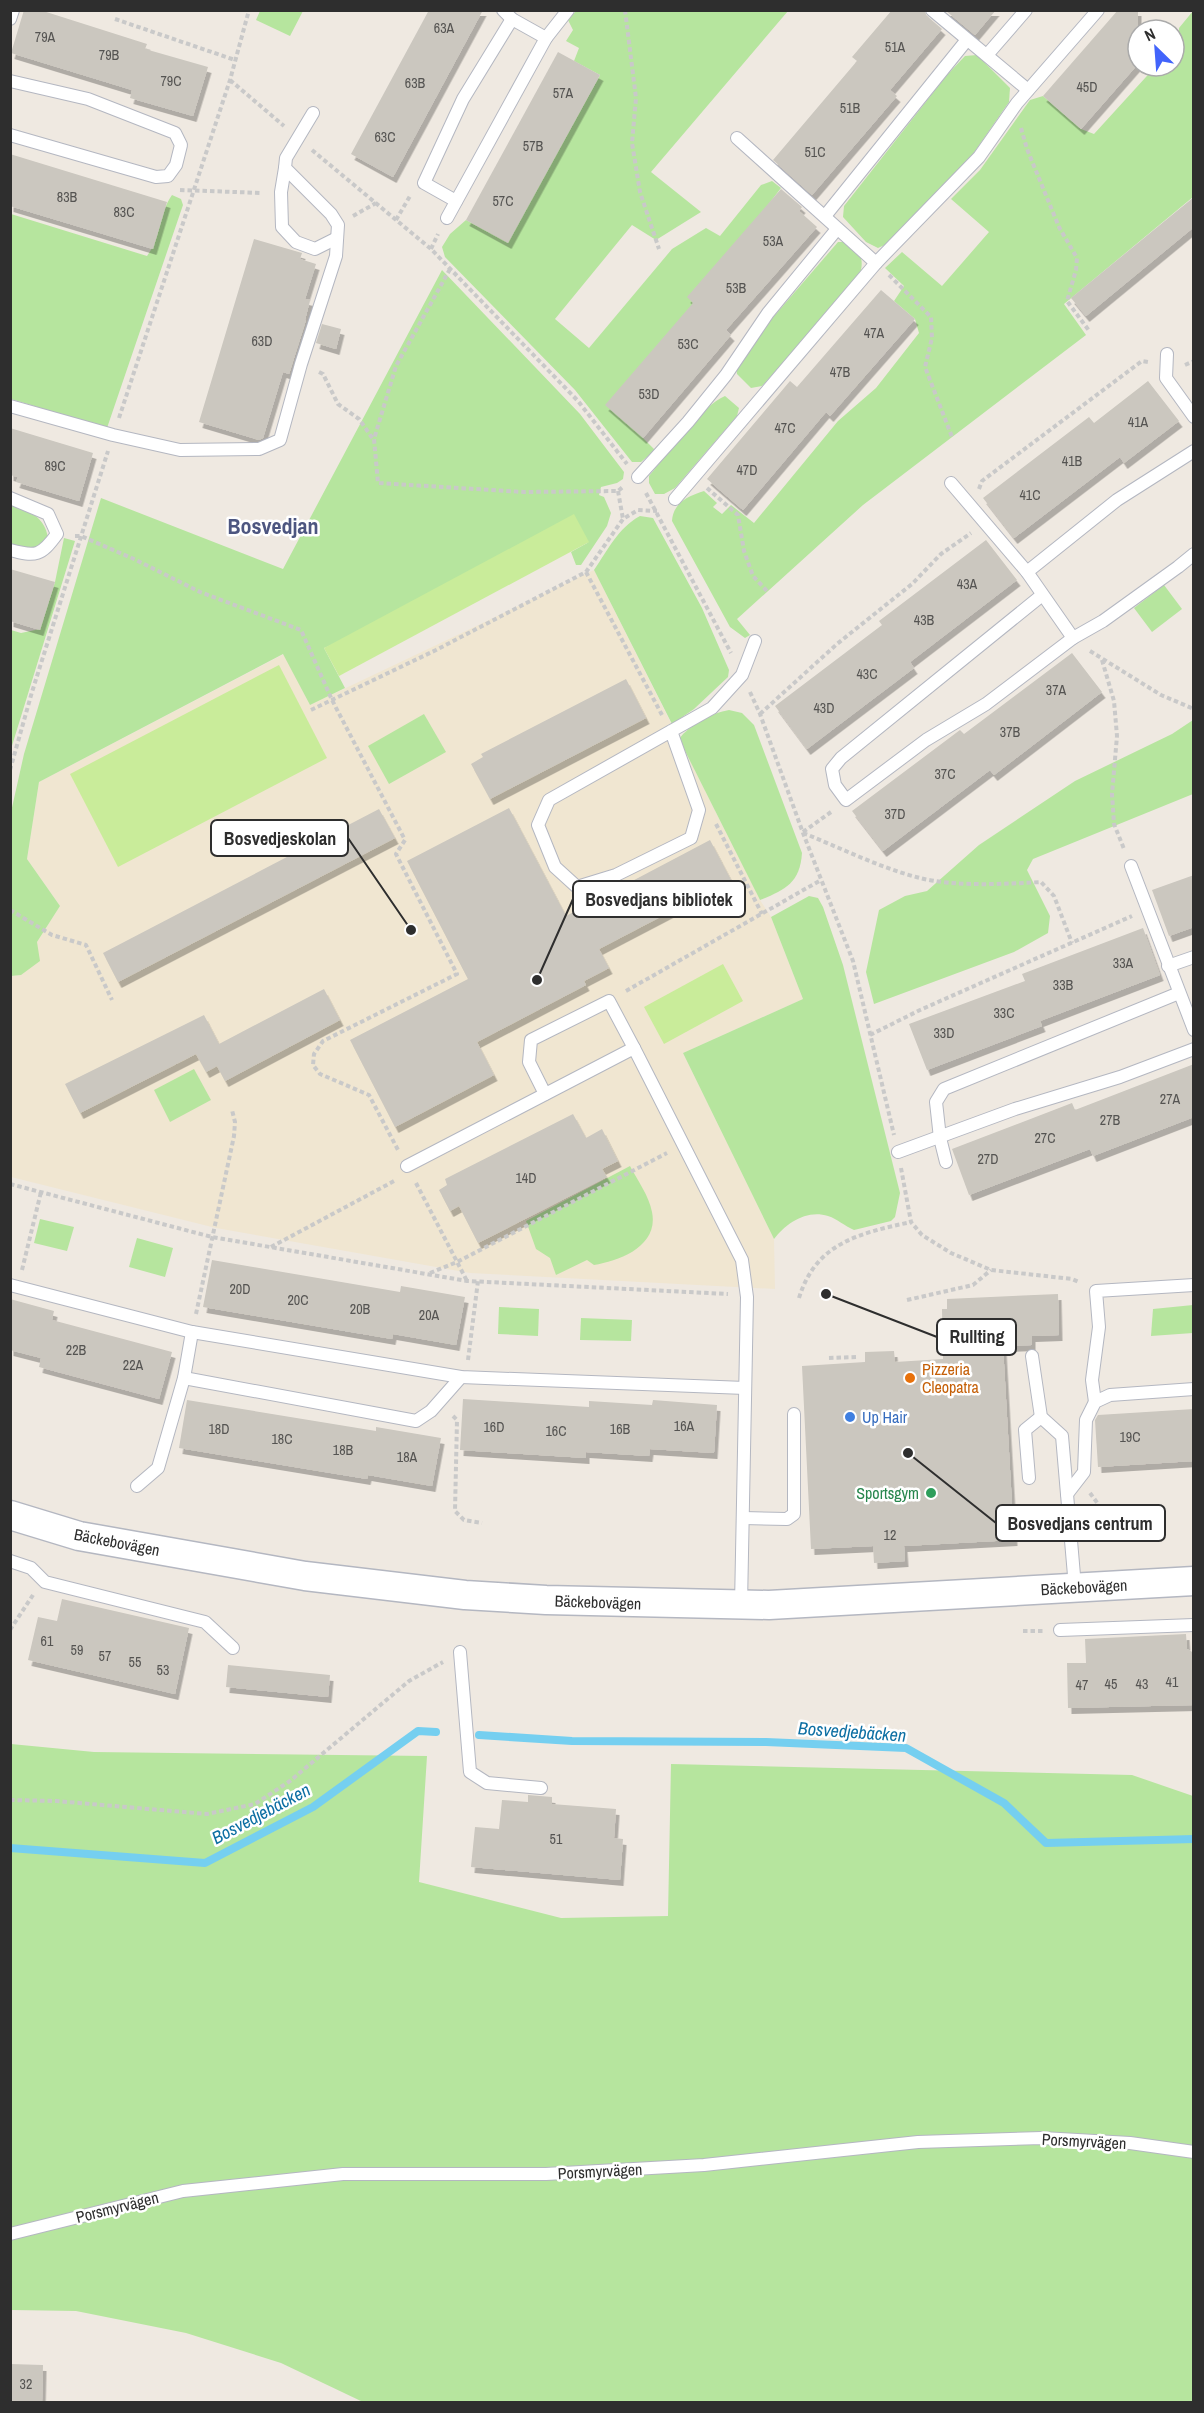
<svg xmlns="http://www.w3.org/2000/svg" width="1204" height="2413" font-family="'Archivo Narrow',sans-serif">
<defs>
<filter id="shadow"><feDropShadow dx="3.5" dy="6" stdDeviation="0" flood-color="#0004"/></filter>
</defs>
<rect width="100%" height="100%" fill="#efe9e1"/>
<polygon fill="#f0e6d1" points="594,570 760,900 771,917 803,999 683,1053 774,1239 775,1289 470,1273 216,1228 11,1177 11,976 21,975 37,942 60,906 27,859 39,782 284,654 310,705"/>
<g fill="#b6e59e">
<polygon points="260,11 260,10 303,11 290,36 256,20"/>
<polygon points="576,11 788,11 651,172 701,212 656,240 632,225 555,319 589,348 672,249 706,228 720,236 761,185 772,181 781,188 693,303 643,438 655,450 641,462 632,462 575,390 445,257 442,247 450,234 466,220 508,242 600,75 574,61 579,48 566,41 573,30 568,20"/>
<path d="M 1193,11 L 1193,197 L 1064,304 L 1086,335 L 863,505 L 737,619 L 750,635 L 745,638 L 730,627 L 672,521 C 673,503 688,496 704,491 L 717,503 L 713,507 L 722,514 L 731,505 L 754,523 L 838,421 L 876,388 L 919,333 L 915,319 L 894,301 L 904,286 L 885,268 L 902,252 L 942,286 L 989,232 L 951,199 L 980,170 L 1030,100 L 1043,96 L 1081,129 L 1094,134 L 1156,66 L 1174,66 L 1174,46 L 1179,41 L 1179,28 Z"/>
<polygon points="977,55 1010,88 1009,102 973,154 889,243 878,248 866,242 843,217 844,206 947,75 965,56"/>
<path d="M 172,195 L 181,199 L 183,205 L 107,428 L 11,399 L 11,214 L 147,256 C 161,238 159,213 172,195 Z"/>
<path d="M 838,242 L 848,242 C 863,256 864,259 859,279 L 762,386 L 751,388 L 737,374 L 736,367 L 769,322 Z"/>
<polygon points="442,270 580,414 624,472 623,479 617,483 601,487 599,495 604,497 611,513 607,526 581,565 576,565 571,552 589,542 324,648 345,688 310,705 283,654 39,782 27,859 60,906 37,942 40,961 21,975 11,976 11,812 24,754 101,498 283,569"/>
<path d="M 725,396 L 739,408 L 737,416 L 675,488 L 664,494 L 655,494 L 649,483 L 649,476 C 666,456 702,405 725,396 Z"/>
<path d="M 11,503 C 28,511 46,517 48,539 C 35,552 27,551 11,546 Z"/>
<path d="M 640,516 L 653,518 L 702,608 L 729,670 L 728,677 L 694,709 L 672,724 L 594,570 C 608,550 618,528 640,516 Z"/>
<polygon points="64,538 75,541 11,749 11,630 21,633 40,629 55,582"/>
<polygon points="1164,585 1182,609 1152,632 1134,608"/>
<path d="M 729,710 L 742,713 L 754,725 L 802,853 C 800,883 785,890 760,900 L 679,739 C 689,725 712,713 729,710 Z"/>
<polygon points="424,714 446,752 389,784 368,746"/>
<polygon points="1193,720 1193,794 1033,859 1027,870 1050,916 1048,933 1014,952 874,1004 866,972 879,910 905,896 927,891 979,845 1075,781 1172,734"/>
<path d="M 809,896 L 818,898 L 823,907 L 843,965 L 900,1193 L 895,1217 L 891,1221 L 854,1230 C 844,1226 838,1219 828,1216 C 807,1209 786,1223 774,1239 L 683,1053 L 803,999 L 771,917 Z"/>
<polygon points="194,1069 211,1100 170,1122 154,1090"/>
<path d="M 630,1166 C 638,1181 649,1196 652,1212 C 659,1246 620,1261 594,1265 L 587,1260 L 556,1275 L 550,1258 L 536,1249 L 526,1221 Z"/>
<polygon points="40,1219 74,1227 67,1251 34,1243"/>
<polygon points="137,1238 173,1248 165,1277 129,1267"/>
<polygon points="1193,1305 1193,1333 1151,1336 1153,1309"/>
<polygon points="499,1307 539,1309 538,1336 498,1334"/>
<polygon points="581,1318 632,1320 631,1341 580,1340"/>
<polygon points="11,1744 94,1752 427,1756 419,1882 561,1918 668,1916 671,1764 1132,1775 1193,1796 1193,2402 363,2402 281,2363 186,2333 76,2311 11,2310"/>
</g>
<g fill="#c9ec9a">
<polygon points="574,514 589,542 339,676 324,648"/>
<polygon points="279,665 327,758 118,867 70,774"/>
<polygon points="723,964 743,1001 664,1044 644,1007"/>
</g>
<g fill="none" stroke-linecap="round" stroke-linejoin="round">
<g stroke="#75cff0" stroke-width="8">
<polyline points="479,1735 572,1741 766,1742 906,1748 1004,1803 1046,1843 1194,1839"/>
<polyline points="10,1848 205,1863 313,1807 418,1731 436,1732"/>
</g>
</g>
<g fill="#cbc7bf" filter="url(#shadow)">
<polygon points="24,10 40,10 147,44 145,49 208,67 193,116 130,98 132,90 11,53"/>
<polygon points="429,10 483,10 393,177 351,154"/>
<polygon points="892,10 924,10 927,16 942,29 890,90 897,96 812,195 773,160 857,61 852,57"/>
<polygon points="945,10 996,10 975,35"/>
<polygon points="1118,10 1138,10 1138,64 1081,129 1043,96"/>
<polygon points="558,52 600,75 508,243 466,220"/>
<polygon points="10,154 167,202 153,249 10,206"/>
<polygon points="781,189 802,207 799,211 817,227 726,330 731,335 643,438 605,405 693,303 687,297"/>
<polygon points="1194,197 1194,227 1086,316 1071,298"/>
<polygon points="254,239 302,253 300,259 316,264 305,299 310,300 305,320 306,320 289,374 283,372 263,438 259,440 199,422"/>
<polygon points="881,290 915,319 830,416 826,412 743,510 707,479 790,381 797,387"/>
<polygon points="322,324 341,329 336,349 316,343"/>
<polygon points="1148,381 1179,421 1124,463 1120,457 1014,538 983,498 1089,417 1094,423"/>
<polygon points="10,428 93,453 79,501 16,482 18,477 10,475"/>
<polygon points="986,540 1017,580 910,662 914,668 807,749 775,706 882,625 879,621"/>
<polygon points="10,569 55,582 40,630 10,621"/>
<polygon points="1072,653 1102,692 994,775 990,770 883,851 852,811 960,730 964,734"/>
<polygon points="626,679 646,718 490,799 471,764 483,757 481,754"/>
<polygon points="509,808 566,916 710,840 731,880 599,949 609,968 584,981 586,985 477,1042 494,1075 395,1127 350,1040 468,979 407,861"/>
<polygon points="379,809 395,838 118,982 103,953"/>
<polygon points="1194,875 1194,927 1169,936 1152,890"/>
<polygon points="1143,928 1160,975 1040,1021 1042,1026 927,1070 909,1024 1025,981 1022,974"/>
<polygon points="324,989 340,1020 225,1081 217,1066 206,1072 196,1054 80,1113 65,1084 204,1015 219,1044"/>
<polygon points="1194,1064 1194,1117 1093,1156 1090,1149 969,1195 952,1149 1072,1103 1075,1110"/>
<polygon points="573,1114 586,1138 602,1129 618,1161 602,1169 607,1177 478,1243 459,1206 450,1211 439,1190 447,1185 445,1179"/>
<polygon points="212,1260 400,1292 401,1286 465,1297 456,1345 393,1334 392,1339 203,1307"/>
<polygon points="1058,1294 1059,1335 1032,1336 1032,1345 1003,1346 1014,1540 904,1546 905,1561 874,1563 873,1546 811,1549 802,1366 865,1362 865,1352 894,1351 895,1362 943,1359 942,1309 947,1309 947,1299"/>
<polygon points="10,1299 54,1311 52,1320 172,1352 159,1399 39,1367 41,1358 10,1350"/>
<polygon points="463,1399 589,1407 589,1401 652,1405 653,1400 717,1405 714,1453 650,1449 649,1456 586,1452 586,1458 460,1450"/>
<polygon points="187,1400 376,1431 376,1427 441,1438 432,1486 368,1475 367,1479 179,1448"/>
<polygon points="1194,1409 1194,1461 1098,1467 1095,1420 1098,1415"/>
<polygon points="62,1599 189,1628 175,1694 28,1660 38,1617 57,1621"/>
<polygon points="1186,1634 1187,1649 1194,1653 1194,1705 1068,1708 1067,1663 1086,1663 1085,1639"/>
<polygon points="228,1665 330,1675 328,1697 226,1687"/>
<polygon points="528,1795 552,1797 552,1804 616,1809 614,1838 623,1839 620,1880 471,1867 475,1827 499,1829 502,1800 528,1802"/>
<polygon points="10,2364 43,2365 42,2403 10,2403"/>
</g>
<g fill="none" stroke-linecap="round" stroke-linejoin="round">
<g stroke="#b4b7c1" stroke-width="14">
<g id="service">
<polyline points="503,10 512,19 546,38"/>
<polyline points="932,10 1028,90"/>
<polyline points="10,19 13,10"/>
<polyline points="987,55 1026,10"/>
<polyline points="10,81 88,99 175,133 181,145 176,165 168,176 156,177 10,135"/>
<polyline points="737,138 876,263"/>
<polyline points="285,168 281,192 282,227 296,242 315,249 337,238"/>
<polyline points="456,201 424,183 463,99 512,19"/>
<polyline points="825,216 966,41"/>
<polyline points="447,218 546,38 568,10"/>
<polyline points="1167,354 1166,378 1194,417"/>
<polyline points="10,406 113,435 180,450 259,449 280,440 301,364 336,256 338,225 331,214 285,168 286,158 313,113"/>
<polyline points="638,477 688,422 726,375 768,313 837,229"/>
<polyline points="951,483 1027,572 1073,638"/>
<path d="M 10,498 L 48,514 L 57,534 C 41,556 36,557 10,550"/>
<polyline points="675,499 876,263 979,157 1017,103 1098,10"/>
<polyline points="1027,572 1117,500 1194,451"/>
<polyline points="1041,596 841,758 832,769 835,785 846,800 926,740 986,704 1073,638 1103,621 1178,567 1194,554"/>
<polyline points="671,731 699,810 691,838 616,875 577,887 555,867 538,825 549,800 712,708 742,675 755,641"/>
<polyline points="1131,866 1194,1030"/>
<polyline points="1168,966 1194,957"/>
<polyline points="545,1094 529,1062 531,1040 609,1001 634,1048"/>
<polyline points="898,1152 1015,1109 1120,1077 1194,1049"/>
<polyline points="946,1162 940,1138 936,1102 944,1089 1179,993"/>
<polyline points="407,1166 634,1048 742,1260 747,1297 741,1605"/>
<polyline points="10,1285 192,1332 461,1377 745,1388"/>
<polyline points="1032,1356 1041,1417 1062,1436 1075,1587"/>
<polyline points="184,1378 416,1421 431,1411 461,1377"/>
<polyline points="1095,1402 1092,1380 1099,1327 1096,1291 1194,1285"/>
<polyline points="1029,1478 1025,1430 1041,1417"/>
<polyline points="137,1486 158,1468 184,1378 192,1332"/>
<polyline points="1067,1494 1084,1472 1086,1420 1095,1402 1110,1395 1194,1389"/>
<polyline points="743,1518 787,1519 794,1514 794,1414"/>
<polyline points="10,1561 31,1568 45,1582 205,1622 233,1648"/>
<polyline points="1060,1630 1194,1625"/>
<polyline points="460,1652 470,1772 487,1783 541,1788"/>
<polyline points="10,2234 183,2191 343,2174 546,2174 704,2165 918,2142 1042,2138 1130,2143 1194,2152"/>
</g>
</g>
<g stroke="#b4b7c1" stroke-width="31">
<polyline id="tertiary" points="10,1515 79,1536 305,1576 465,1595 546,1600 769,1605 1194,1581"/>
</g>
<g stroke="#c9c9c9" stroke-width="4" stroke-dasharray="4.5 3" stroke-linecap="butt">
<polyline points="625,10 636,98 632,143 640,192 659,249"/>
<polyline points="115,19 235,60"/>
<polyline points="230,80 284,126"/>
<polyline points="1021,128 1027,149 1059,227 1077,258 1076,270 1067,301 1090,332"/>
<polyline points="312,150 431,249 578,401 627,464"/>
<polyline points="180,190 262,193"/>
<polyline points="353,216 376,203"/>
<polyline points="396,220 410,196"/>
<polyline points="431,249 438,234"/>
<polyline points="450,269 396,366 374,439 378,483 524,492 618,491 624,486"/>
<polyline points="889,275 931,317 932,338 925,367 952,437"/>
<polyline points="1185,365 1194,361"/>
<polyline points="319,372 323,374 338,404 359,419 373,439"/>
<polyline points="119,418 230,80 249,10"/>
<polyline points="707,488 738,515 744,551 753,576 767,591"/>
<polyline points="979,489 982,481 1142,361 1148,362"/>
<polyline points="618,491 623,519"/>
<polyline points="646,493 731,653"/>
<polyline points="75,536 81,536 134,559 200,592 301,630 332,700 405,840 396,854 457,974 323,1041 314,1054 313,1065 320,1074 369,1095 398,1150"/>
<polyline points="586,572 662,715"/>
<polyline points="1090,651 1161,695 1194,709"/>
<polyline points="1102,660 1114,701 1117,736 1112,794 1114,824 1124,849"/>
<polyline points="750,692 760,714 803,833 853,961 894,1135"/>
<polyline points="311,710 436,650 586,572 623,519 638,510 657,511"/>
<polyline points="760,714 837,644 912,584 941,554 971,533"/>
<polyline points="10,770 32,692 108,451"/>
<polyline points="716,824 762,914"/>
<polyline points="803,832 831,812"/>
<path d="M 803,833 C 841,848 880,868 920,878 C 955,887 1005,884 1041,882 L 1054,896 L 1072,943"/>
<polyline points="10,910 52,935 86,945 112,1000"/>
<polyline points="626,991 821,880"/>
<polyline points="870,1035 920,1010 1132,916"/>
<polyline points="901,1168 911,1222 922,1235 951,1253 991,1270 1072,1279 1079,1282"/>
<polyline points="416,1183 467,1281"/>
<polyline points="10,1184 212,1237 467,1281 728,1294"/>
<polyline points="271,1247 396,1180"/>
<polyline points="22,1270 41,1192"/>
<polyline points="430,1273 457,1262 667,1153"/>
<path d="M 799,1298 C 816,1242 861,1233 911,1222"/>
<polyline points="907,1300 973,1285 991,1270"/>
<polyline points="196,1314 234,1136 235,1122 232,1110"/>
<polyline points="829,1358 858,1357"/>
<polyline points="468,1360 478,1281"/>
<polyline points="453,1416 457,1420 455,1511 464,1520 482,1523"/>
<polyline points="1090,1493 1101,1508"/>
<polyline points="10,1630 33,1595"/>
<polyline points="1023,1631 1043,1631"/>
<polyline points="10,1800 56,1801 207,1814 255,1804 290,1781 409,1681 443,1662"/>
</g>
<use href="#service" stroke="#fff" stroke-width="12"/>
<use href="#tertiary" stroke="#fff" stroke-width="28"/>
</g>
<circle fill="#e8710a" stroke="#fff" stroke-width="2" cx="910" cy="1378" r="6"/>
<circle fill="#3f7fe0" stroke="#fff" stroke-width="2" cx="850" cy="1417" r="6"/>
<circle fill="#2e9e5b" stroke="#fff" stroke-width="2" cx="931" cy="1493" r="6"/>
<g text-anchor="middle" stroke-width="5" stroke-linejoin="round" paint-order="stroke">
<g font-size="14" fill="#555452">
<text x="444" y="33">63A</text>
<text x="45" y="42">79A</text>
<text x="895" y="52">51A</text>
<text x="109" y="60">79B</text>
<text x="171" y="86">79C</text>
<text x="415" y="88">63B</text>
<text x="1087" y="92">45D</text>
<text x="563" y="98">57A</text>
<text x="850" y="113">51B</text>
<text x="385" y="142">63C</text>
<text x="533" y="151">57B</text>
<text x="815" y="157">51C</text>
<text x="67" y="202">83B</text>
<text x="503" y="206">57C</text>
<text x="124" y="217">83C</text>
<text x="773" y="246">53A</text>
<text x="736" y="293">53B</text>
<text x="874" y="338">47A</text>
<text x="262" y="346">63D</text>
<text x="688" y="349">53C</text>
<text x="840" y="377">47B</text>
<text x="649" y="399">53D</text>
<text x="1138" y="427">41A</text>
<text x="785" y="433">47C</text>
<text x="1072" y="466">41B</text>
<text x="55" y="471">89C</text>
<text x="747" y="475">47D</text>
<text x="1030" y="500">41C</text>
<text x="967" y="589">43A</text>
<text x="924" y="625">43B</text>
<text x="867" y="679">43C</text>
<text x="1056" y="695">37A</text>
<text x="824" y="713">43D</text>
<text x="1010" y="737">37B</text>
<text x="945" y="779">37C</text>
<text x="895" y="819">37D</text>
<text x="1123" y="968">33A</text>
<text x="1063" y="990">33B</text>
<text x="1004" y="1018">33C</text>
<text x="944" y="1038">33D</text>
<text x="1170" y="1104">27A</text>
<text x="1110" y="1125">27B</text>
<text x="1045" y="1143">27C</text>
<text x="988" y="1164">27D</text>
<text x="526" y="1183">14D</text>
<text x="240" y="1294">20D</text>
<text x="298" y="1305">20C</text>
<text x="360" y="1314">20B</text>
<text x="429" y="1320">20A</text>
<text x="76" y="1355">22B</text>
<text x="133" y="1370">22A</text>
<text x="684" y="1431">16A</text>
<text x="494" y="1432">16D</text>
<text x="219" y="1434">18D</text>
<text x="620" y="1434">16B</text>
<text x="556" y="1436">16C</text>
<text x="1130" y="1442">19C</text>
<text x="282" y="1444">18C</text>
<text x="343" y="1455">18B</text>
<text x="407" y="1462">18A</text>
<text x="890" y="1540">12</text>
<text x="47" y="1646">61</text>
<text x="77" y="1655">59</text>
<text x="105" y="1661">57</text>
<text x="135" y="1667">55</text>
<text x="163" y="1675">53</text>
<text x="1172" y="1687">41</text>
<text x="1111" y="1689">45</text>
<text x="1142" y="1689">43</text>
<text x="1082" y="1690">47</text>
<text x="556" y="1844">51</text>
<text x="26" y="2389">32</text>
</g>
<g font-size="16" fill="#c56008" stroke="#fff" text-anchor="start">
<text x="922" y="1375">Pizzeria<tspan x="922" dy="18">Cleopatra</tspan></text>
</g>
<g font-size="16" fill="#366cbe" stroke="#fff" text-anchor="start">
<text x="862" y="1423">Up Hair</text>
</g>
<g font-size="16" fill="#27864d" stroke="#fff" text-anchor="end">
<text x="919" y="1499">Sportsgym</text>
</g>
<g font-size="16" fill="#2e2e2e" stroke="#fff">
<text transform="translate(117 1542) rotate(11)" y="6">Bäckebovägen</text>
<text transform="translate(1084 1587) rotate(-3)" y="6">Bäckebovägen</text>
<text transform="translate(598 1602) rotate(2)" y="6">Bäckebovägen</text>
<text transform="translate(1084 2141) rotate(3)" y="6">Porsmyrvägen</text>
<text transform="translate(600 2171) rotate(-3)" y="6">Porsmyrvägen</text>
<text transform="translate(117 2207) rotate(-14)" y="6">Porsmyrvägen</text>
</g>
<g font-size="18" font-style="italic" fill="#0d6fa3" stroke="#fff">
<text transform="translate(852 1732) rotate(4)" y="6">Bosvedjebäcken</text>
<text transform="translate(261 1814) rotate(-28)" y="6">Bosvedjebäcken</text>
</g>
<g font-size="22" font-weight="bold" fill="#4d5680" stroke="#fff">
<text x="273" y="534">Bosvedjan</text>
</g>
</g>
<path fill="none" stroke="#2e2e2e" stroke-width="2" d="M411 930L348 838M537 980L573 899M826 1294L937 1337M908 1453L996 1523"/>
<g fill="#2e2e2e" stroke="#fff" stroke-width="2">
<circle cx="411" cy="930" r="6"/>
<circle cx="537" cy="980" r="6"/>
<circle cx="826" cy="1294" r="6"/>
<circle cx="908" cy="1453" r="6"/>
</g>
<g fill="#fff" stroke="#2e2e2e" stroke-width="2">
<rect x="211" y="820" width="137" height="36" rx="6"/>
<rect x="573" y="881" width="172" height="36" rx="6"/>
<rect x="937" y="1319" width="79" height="36" rx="6"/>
<rect x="996" y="1505" width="169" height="36" rx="6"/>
</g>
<g font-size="18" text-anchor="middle" font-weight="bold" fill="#2e2e2e">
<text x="280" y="845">Bosvedjeskolan</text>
<text x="659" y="906">Bosvedjans bibliotek</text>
<text x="977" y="1343">Rullting</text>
<text x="1080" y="1530">Bosvedjans centrum</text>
</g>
<rect width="1204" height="2413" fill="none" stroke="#2e2e2e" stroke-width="24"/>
<g transform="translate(1156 48) rotate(335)"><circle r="28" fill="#ffffff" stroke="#ababab" stroke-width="1.5"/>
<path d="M0-4.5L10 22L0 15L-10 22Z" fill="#4264fb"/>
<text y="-9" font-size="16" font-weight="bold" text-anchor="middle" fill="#2e2e2e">N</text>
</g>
</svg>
